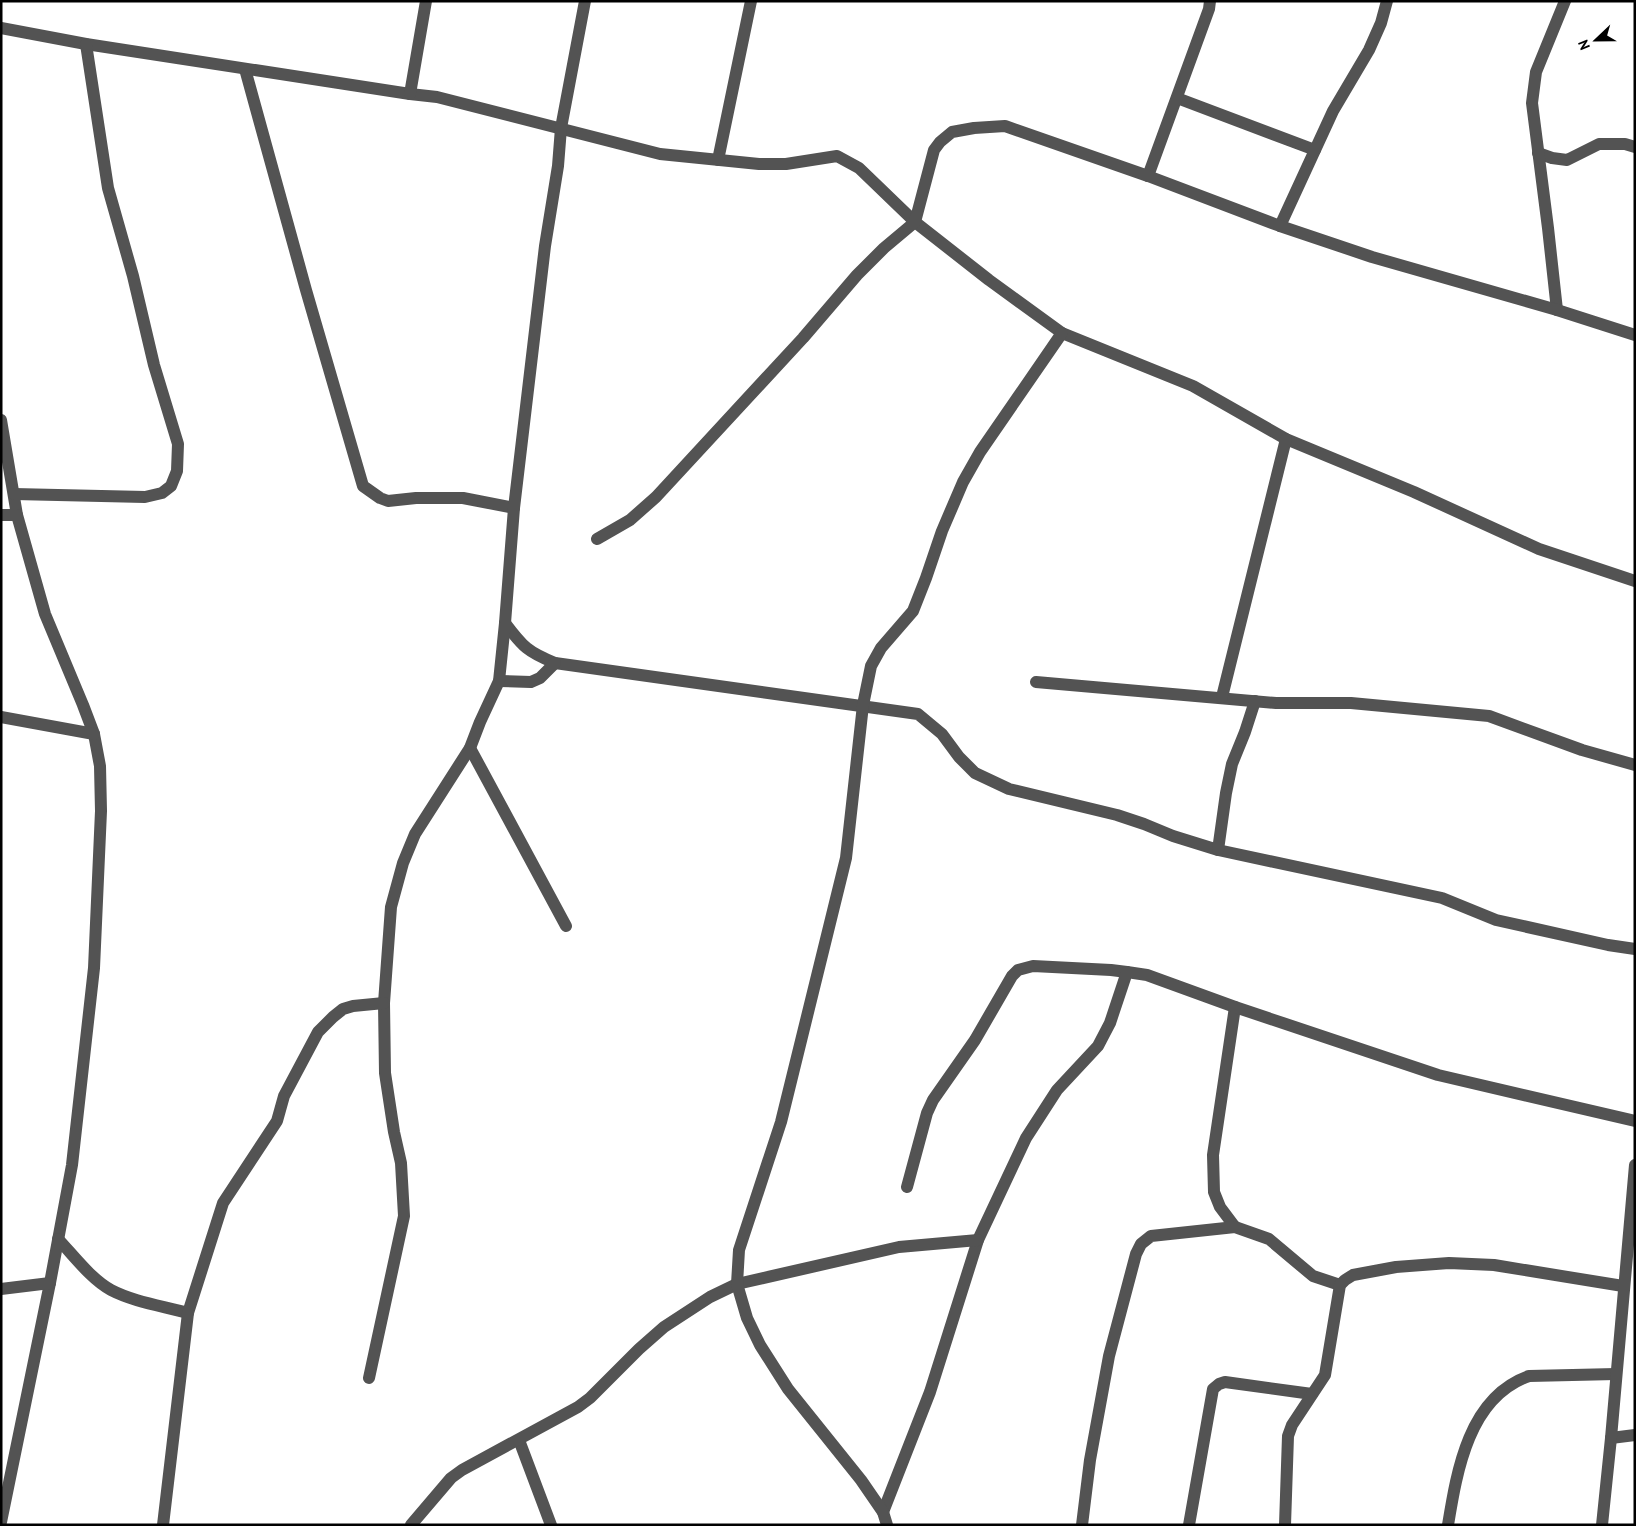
<svg xmlns="http://www.w3.org/2000/svg" width="1636" height="1526" font-family="'PT Sans',sans-serif">
<rect width="100%" height="100%" fill="#fff"/>
<g fill="none" stroke-linecap="round" stroke-linejoin="round">
<g stroke="#535353" stroke-width="12">
<polyline points="1,28 86,44 410,94 437,97 660,154 759,164 786,164 837,156 859,168 915,222 989,280 1062,333 1193,386 1286,439 1414,492 1539,549 1635,581"/>
<polyline points="245,69 306,290 363,486 380,498 388,501 416,498 463,498 514,508"/>
<polyline points="410,94 426,1"/>
<polyline points="1177,98 1315,150"/>
<polyline points="1538,153 1552,158 1567,160 1599,144 1625,144 1635,147"/>
<polyline points="718,160 751,1"/>
<polyline points="1148,176 1209,9 1210,1"/>
<polyline points="1280,226 1333,111 1369,50 1381,23 1387,1"/>
<polyline points="1557,310 1548,228 1532,103 1536,72 1565,1"/>
<polyline points="1,420 17,515 45,614 83,705 94,734 100,766 101,811 94,968 72,1165 50,1283 1,1522"/>
<polyline points="14,494 145,497 162,493 171,486 177,471 178,444 154,365 133,276 108,188 86,44"/>
<polyline points="1,515 17,515"/>
<polyline points="597,539 630,520 656,497 803,338 857,275 884,248 915,222 934,150 940,142 952,132 974,128 1005,126 1148,176 1280,226 1372,257 1557,310 1635,335"/>
<path d="M 505,623 C 523,647 528,652 555,663 L 918,714 L 942,734 L 959,757 L 975,773 L 1009,789 L 1117,815 L 1144,824 L 1173,836 L 1218,850 L 1442,898 L 1496,920 L 1608,945 L 1635,949"/>
<polyline points="499,681 531,682 540,678 555,663"/>
<polyline points="1036,682 1276,703 1351,703 1489,716 1582,750 1635,765"/>
<polyline points="1222,697 1286,439"/>
<polyline points="1,717 94,734"/>
<polyline points="470,748 566,926"/>
<polyline points="1218,850 1226,793 1232,764 1245,732 1255,701"/>
<polyline points="907,1187 927,1113 933,1100 975,1040 1012,976 1018,970 1033,966 1111,970 1127,972"/>
<polyline points="1235,1227 1220,1207 1214,1192 1213,1155 1235,1007"/>
<path d="M 58,1239 C 74,1256 91,1279 111,1290 C 134,1302 163,1306 188,1313"/>
<polyline points="1,1289 50,1283"/>
<polyline points="369,1378 404,1216 401,1163 394,1132 385,1073 384,1003 391,907 403,863 415,834 470,748 480,722 499,681 505,623 514,508 545,246 558,166 561,128 585,1"/>
<polyline points="1611,1438 1635,1435"/>
<polyline points="519,1440 551,1525"/>
<polyline points="883,1512 930,1392 978,1240 1026,1138 1057,1090 1098,1046 1110,1023 1127,972 1147,975 1235,1007 1438,1075 1635,1121"/>
<polyline points="163,1525 188,1313 223,1203 277,1121 284,1096 318,1032 333,1017 343,1009 353,1006 384,1003"/>
<polyline points="411,1525 451,1478 462,1470 578,1407 590,1398 639,1349 664,1327 710,1297 737,1284 899,1247 978,1240"/>
<polyline points="887,1525 883,1512 861,1480 788,1389 760,1345 747,1318 737,1284 739,1250 781,1122 846,858 863,705 871,666 881,648 913,611 926,578 942,531 963,482 980,452 1062,333"/>
<polyline points="1082,1525 1090,1460 1109,1356 1136,1254 1141,1244 1151,1236 1235,1227 1269,1239 1313,1276 1340,1285"/>
<polyline points="1189,1525 1213,1389 1219,1384 1225,1382 1312,1394"/>
<polyline points="1285,1525 1288,1436 1292,1425 1325,1375 1340,1285 1345,1280 1353,1275 1396,1267 1449,1263 1494,1265 1623,1286"/>
<path d="M 1448,1525 C 1457,1470 1469,1397 1529,1376 L 1616,1374"/>
<polyline points="1602,1525 1611,1438 1635,1165"/>
</g>
</g>
<rect width="1636" height="1526" fill="none" stroke="#000000" stroke-width="5"/>
<g transform="translate(1596 40) rotate(248)" stroke="#ffffff" stroke-width="4" paint-order="stroke">
<path d="M0-4L9 19L0 12L-9 19Z" fill="#000000"/>
<text y="-8" font-size="14" font-weight="bold" text-anchor="middle" fill="#000000">N</text>
</g>
</svg>
